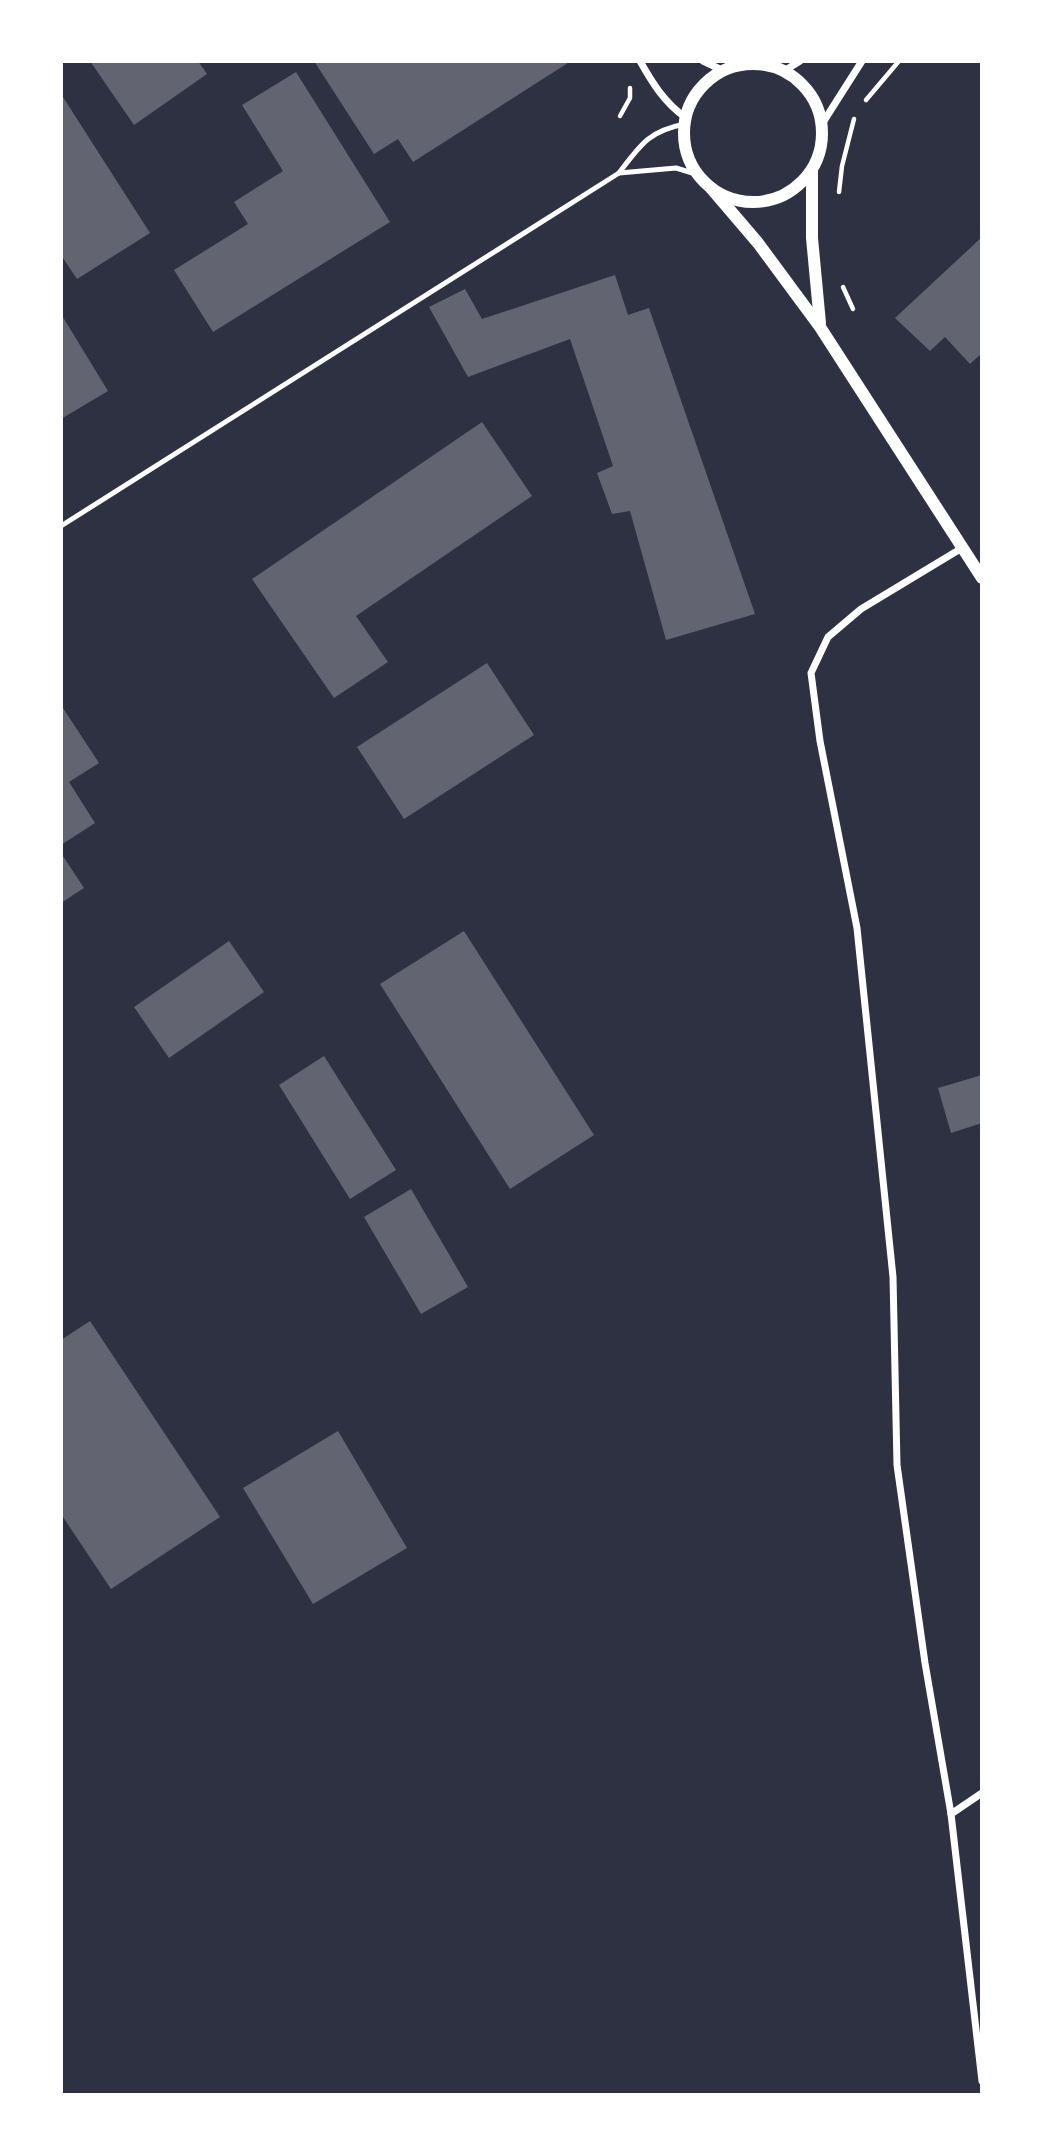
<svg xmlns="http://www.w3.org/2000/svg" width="1043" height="2156" font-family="'Work Sans',sans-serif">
<rect width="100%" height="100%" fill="#2d3142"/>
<g fill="#626471">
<polygon points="90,61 198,61 207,74 134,125"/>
<polygon points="314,61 571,61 413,162 398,139 374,154"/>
<polygon points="296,72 390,222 213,332 174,270 248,224 234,202 283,171 242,105"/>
<polygon points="61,94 150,233 77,279 61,255"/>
<polygon points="982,237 982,353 970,364 945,337 930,351 895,318"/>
<polygon points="615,275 628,315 649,308 755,614 666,640 630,511 612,514 597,473 613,466 570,339 468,377 429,307 465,289 482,319"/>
<polygon points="61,314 108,391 61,419"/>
<polygon points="482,422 532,496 356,616 388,662 334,698 252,579"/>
<polygon points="487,663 534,735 404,819 357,747"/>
<polygon points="61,705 99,763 69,782 95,823 61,845"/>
<polygon points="61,853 84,888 61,903"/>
<polygon points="464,931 594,1135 510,1189 380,984"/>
<polygon points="229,941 264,992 169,1058 134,1007"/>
<polygon points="324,1056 396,1170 350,1199 279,1085"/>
<polygon points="982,1075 982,1123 951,1133 938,1088"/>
<polygon points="411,1189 468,1287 421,1314 364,1217"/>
<polygon points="90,1321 220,1517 111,1589 61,1514 61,1340"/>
<polygon points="338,1431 407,1548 313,1604 243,1488"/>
</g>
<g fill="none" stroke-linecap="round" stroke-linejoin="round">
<g stroke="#fff" stroke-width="4.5">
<polyline points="866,100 899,61"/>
<polyline points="620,116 630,98 630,88"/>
<polyline points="839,192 842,166 854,119"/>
<polyline points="843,287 853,309"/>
</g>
<g stroke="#fff" stroke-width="5">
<polyline points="619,173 676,168 699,175"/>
<path d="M 61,526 L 619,173 C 641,144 649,131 685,124"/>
</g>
<g stroke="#fff" stroke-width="7">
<path d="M 640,61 C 653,84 664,102 686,118"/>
<polyline points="703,61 724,71"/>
<polyline points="784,71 800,61"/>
<polyline points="822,124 862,61"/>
<polyline points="962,548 861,609 828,637 811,673 820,741 857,928 893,1277 897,1465 925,1663 951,1814 982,2081"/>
<polyline points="951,1814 982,1793"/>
</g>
<g stroke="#fff" stroke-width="12">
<circle cx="753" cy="133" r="69"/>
<polyline points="812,170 812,238 820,323"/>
<polyline points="711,188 758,243 820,327 982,578"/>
</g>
</g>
<rect width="1043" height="2156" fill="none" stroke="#ffffff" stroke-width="126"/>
</svg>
